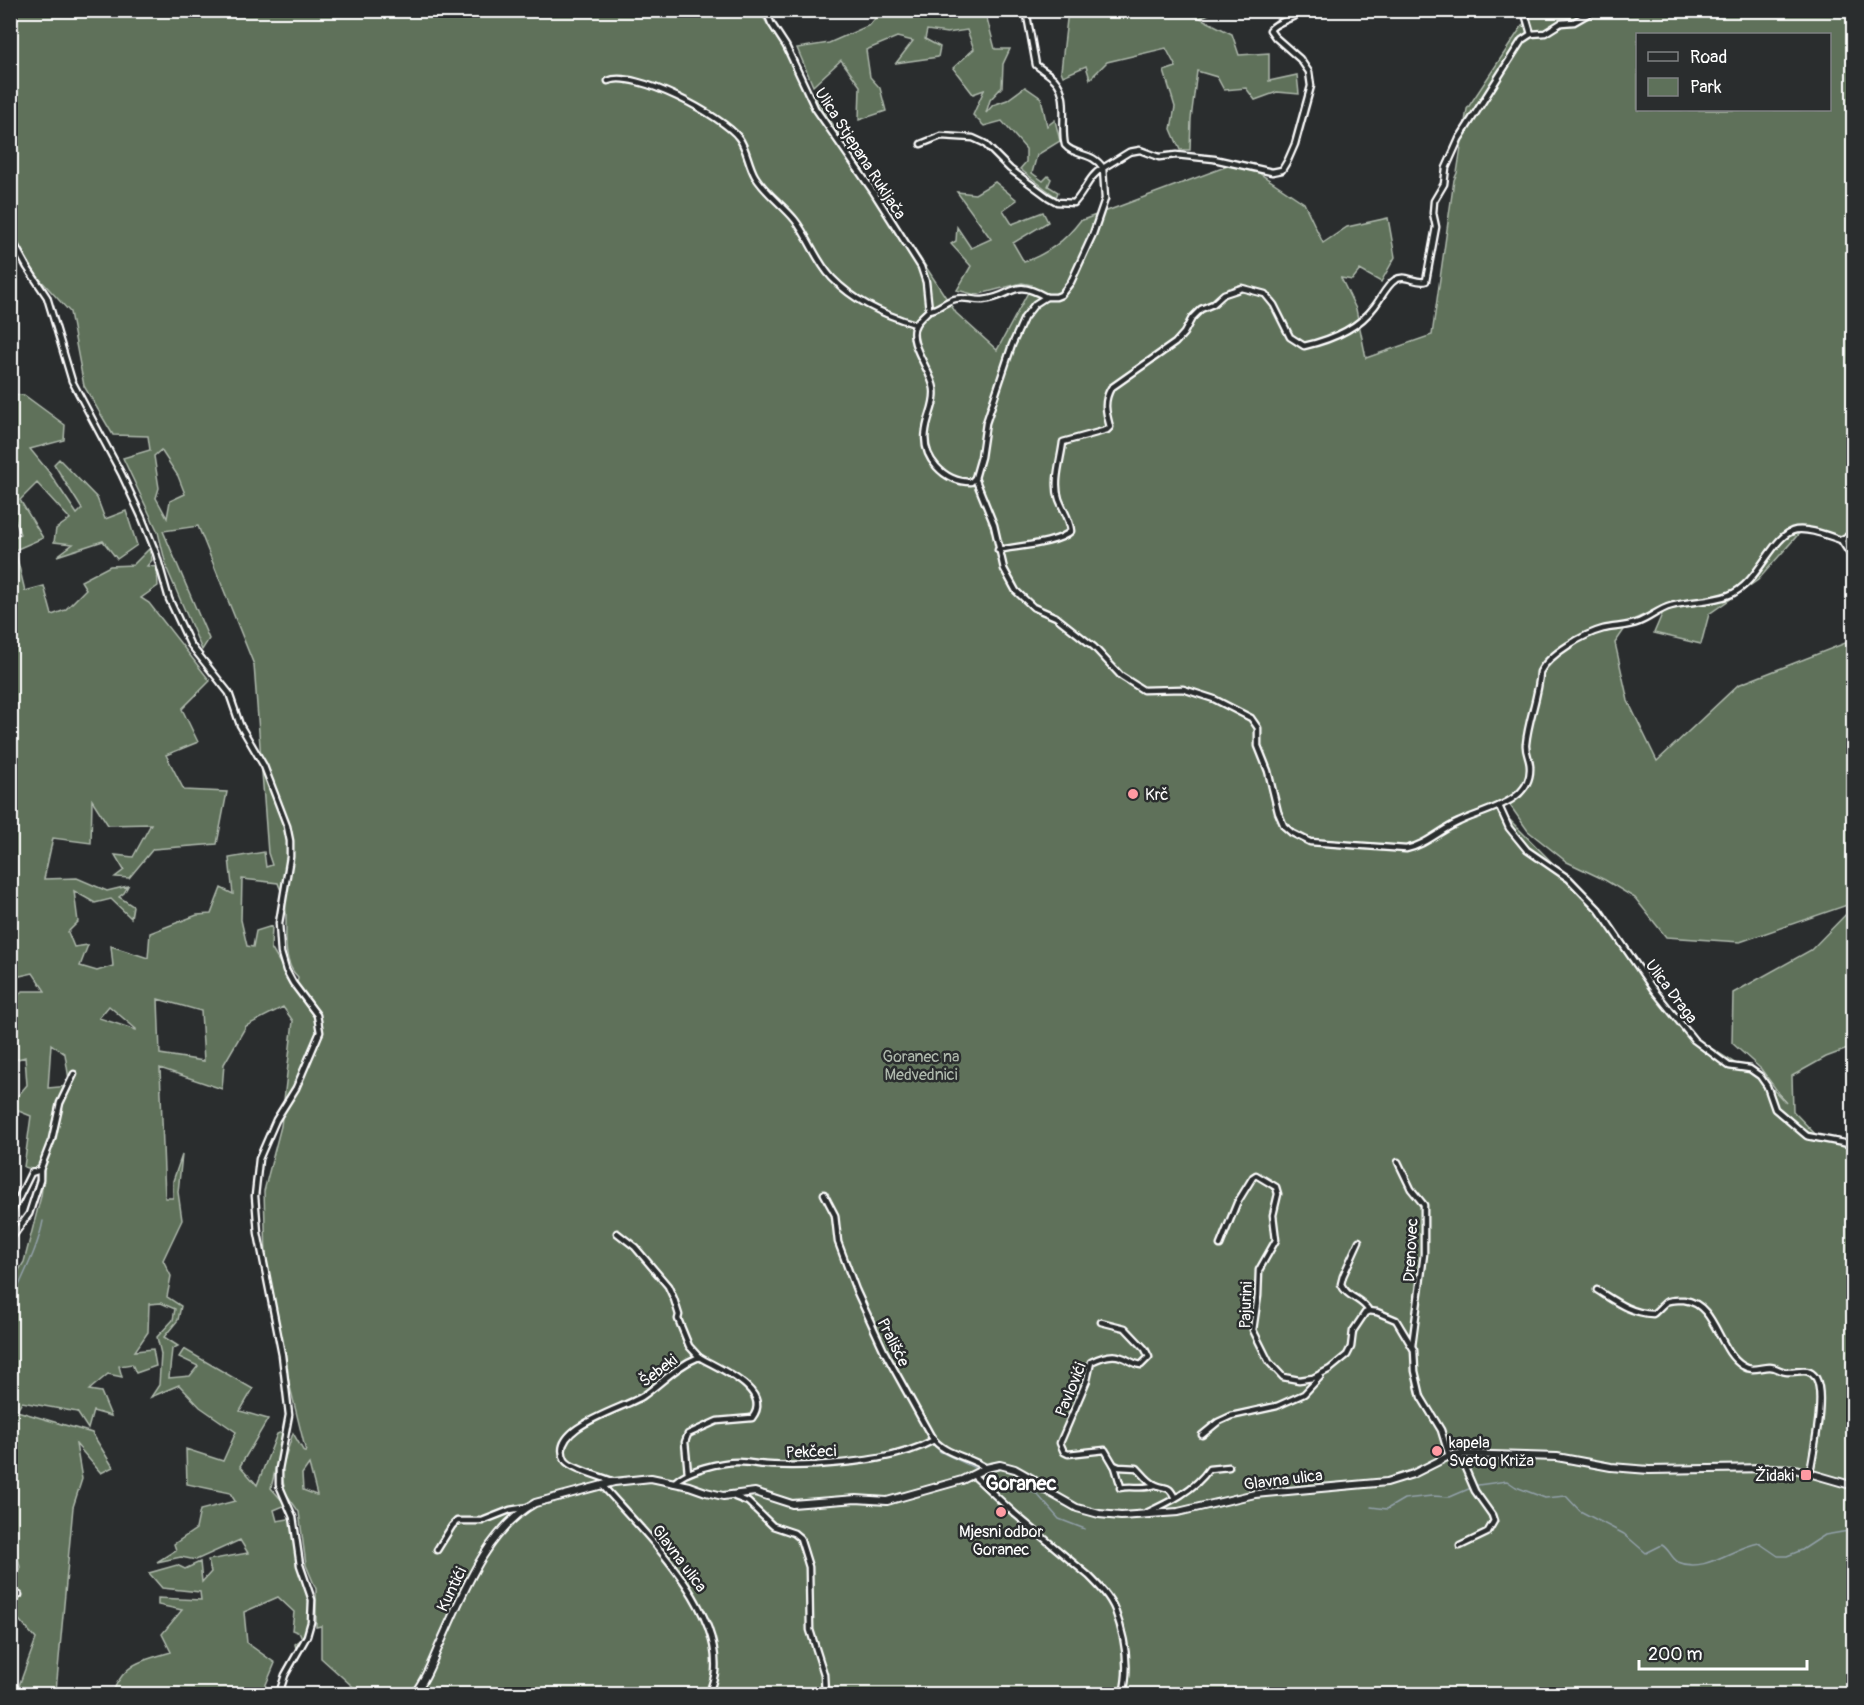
<svg xmlns="http://www.w3.org/2000/svg" width="1864" height="1705" font-family="Pangolin,sans-serif">
<rect width="100%" height="100%" fill="#2a2d2e"/>
<filter id="ink" filterUnits="userSpaceOnUse"><feTurbulence type="fractalNoise" baseFrequency=".0167" numOctaves="2"/><feDisplacementMap in="SourceGraphic" scale="12" xChannelSelector="R" yChannelSelector="G"/><feConvolveMatrix kernelMatrix="1 2 1 2 8 2 1 2 1" color-interpolation-filters="sRGB"/></filter>
<g filter="url(#ink)">
<g fill="#5e715a" stroke="#aeb8ac" stroke-width="1.5" fill-rule="evenodd">
<path d="M 11,11 L 759,11 L 956,313 L 997,350 L 1032,285 L 1022,283 L 976,295 L 957,290 L 971,266 L 951,244 L 956,241 L 957,227 L 971,248 L 991,239 L 957,192 L 975,194 L 995,182 L 1017,200 L 1003,210 L 1012,224 L 1043,212 L 1048,222 L 1013,243 L 1024,262 C 1047,254 1065,241 1080,221 L 1241,161 L 1304,203 L 1323,243 L 1347,227 L 1388,218 L 1395,257 L 1381,282 L 1360,270 L 1352,280 L 1341,278 L 1356,309 L 1366,358 L 1432,335 L 1454,180 L 1457,173 L 1467,109 L 1532,11 L 1853,11 L 1853,547 L 1803,529 L 1758,580 L 1709,614 L 1701,644 L 1654,633 L 1666,605 L 1630,621 L 1615,643 L 1628,701 L 1657,761 L 1738,685 L 1853,640 L 1853,903 L 1740,942 L 1666,937 L 1635,898 L 1605,880 L 1567,862 L 1528,831 L 1507,801 L 1496,806 L 1608,919 L 1653,994 L 1698,1040 L 1768,1084 L 1786,1103 L 1761,1069 L 1732,1043 L 1733,993 L 1811,950 L 1853,907 L 1853,1047 L 1826,1057 L 1792,1076 L 1793,1111 L 1818,1137 L 1853,1146 L 1853,1694 L 361,1694 L 321,1658 L 321,1626 L 316,1627 L 316,1589 L 306,1565 L 299,1512 L 285,1492 L 281,1470 L 293,1433 L 304,1452 L 306,1452 L 267,1293 L 264,1191 L 281,1126 L 293,1021 L 283,1007 L 246,1026 L 224,1064 L 222,1089 L 160,1068 L 165,1198 L 173,1198 L 173,1181 L 182,1155 L 178,1192 L 182,1220 L 163,1260 L 171,1276 L 167,1297 L 181,1306 L 178,1320 L 164,1337 L 178,1346 L 172,1349 L 169,1378 L 190,1376 L 198,1366 L 179,1357 L 184,1349 L 253,1389 L 240,1411 L 268,1419 L 240,1466 L 257,1485 L 277,1434 L 284,1431 L 271,1488 L 286,1505 L 274,1510 L 277,1521 L 294,1518 L 299,1567 L 311,1599 L 310,1623 L 306,1640 L 297,1653 L 295,1644 L 302,1639 L 300,1633 L 292,1630 L 294,1612 L 278,1597 L 244,1612 L 247,1643 L 275,1663 L 262,1694 L 133,1694 L 113,1691 C 126,1662 143,1660 171,1652 L 162,1634 L 182,1610 L 158,1605 L 158,1598 L 201,1600 L 200,1592 L 162,1588 L 149,1573 L 177,1565 L 185,1569 L 200,1562 L 202,1582 L 211,1572 L 208,1560 L 248,1553 L 240,1540 L 196,1560 L 181,1557 L 157,1562 L 176,1550 L 174,1544 L 196,1529 L 200,1510 L 235,1501 L 230,1493 L 187,1484 L 186,1449 L 223,1461 L 236,1432 L 200,1407 L 179,1385 L 151,1397 L 159,1385 L 161,1354 L 157,1337 L 173,1320 L 175,1309 L 161,1303 L 149,1304 L 148,1332 L 135,1351 L 153,1349 L 156,1366 L 136,1373 L 132,1364 L 119,1366 L 122,1377 L 108,1374 L 89,1390 L 101,1392 L 111,1416 L 93,1411 L 88,1429 L 77,1412 L 22,1402 L 17,1411 L 92,1433 L 113,1467 L 101,1473 L 76,1444 L 82,1479 L 73,1507 L 56,1691 L 54,1694 L 16,1694 L 36,1639 L 11,1611 L 20,1567 L 10,1525 L 11,1283 L 24,1262 L 41,1196 L 44,1172 L 24,1167 L 31,1116 L 11,1108 L 11,1104 L 27,1085 L 25,1057 L 11,1061 L 11,1004 L 22,991 L 45,991 L 33,973 L 11,978 L 10,803 L 15,800 L 10,790 L 10,540 L 20,534 L 12,510 L 11,511 L 11,394 L 24,395 L 65,425 L 64,440 L 30,449 L 48,471 L 77,514 L 82,509 L 54,464 L 59,459 L 97,498 L 105,519 L 126,511 L 137,545 L 117,559 L 103,541 L 57,556 L 73,544 L 54,542 L 56,529 L 70,519 L 37,483 L 20,500 L 43,538 L 15,550 L 25,591 L 44,586 L 52,615 L 65,610 L 86,589 L 81,581 L 110,566 L 133,565 L 149,549 L 152,560 L 147,566 L 157,567 L 158,586 L 141,598 L 149,603 L 210,681 L 182,709 L 198,742 L 166,755 L 184,790 L 227,792 L 217,844 L 153,849 L 129,878 L 115,877 L 124,870 L 115,855 L 133,857 L 151,824 L 108,825 L 92,800 L 91,843 L 53,838 L 44,879 L 77,878 L 107,891 L 128,886 L 124,893 L 119,897 L 133,906 L 131,918 L 111,899 L 95,903 L 74,891 L 78,922 L 68,932 L 74,947 L 88,945 L 80,966 L 97,971 L 113,966 L 111,946 L 148,958 L 150,933 L 197,915 L 211,914 L 221,888 L 233,894 L 229,858 L 264,852 L 266,867 L 272,865 L 268,853 L 254,665 L 198,526 L 163,531 L 209,639 L 202,650 L 167,569 L 158,532 L 123,458 L 150,450 L 148,436 L 113,435 L 84,386 L 70,312 L 37,276 L 11,232 ZM 1638,34 L 1830,34 L 1830,110 L 1638,110 ZM 161,450 L 178,476 L 185,494 L 170,501 L 167,518 L 156,498 L 159,488 L 154,456 ZM 242,879 L 278,883 C 280,889 284,896 285,902 C 289,924 279,960 298,977 L 296,990 L 271,948 L 272,926 L 256,931 L 253,947 L 247,946 L 241,920 ZM 158,999 L 201,1011 L 204,1061 L 160,1054 ZM 109,1006 L 136,1029 L 136,1030 L 99,1018 ZM 51,1044 L 65,1054 L 70,1086 L 48,1088 ZM 309,1464 L 317,1495 L 316,1495 L 303,1490 L 302,1474 Z"/>
<polygon points="881,11 985,11 995,49 1010,49 1003,64 1002,87 990,100 986,113 993,105 1007,100 1025,87 1041,98 1047,126 1055,120 1060,141 1037,155 1032,173 1043,181 1048,176 1051,179 1048,186 1058,192 1056,197 1020,169 1026,162 1026,149 1002,121 984,126 973,115 984,90 973,94 953,68 974,49 967,30 947,33 927,30 925,39 940,47 938,57 896,63 913,41 897,37 866,50 870,77 880,88 886,111 859,120 860,86 841,60 813,86 797,48 829,43 870,25"/>
<polygon points="1068,11 1215,11 1200,18 1232,34 1239,55 1269,53 1269,81 1297,75 1299,94 1277,92 1255,100 1246,88 1224,90 1217,77 1197,71 1191,119 1190,150 1180,150 1171,129 1175,107 1164,71 1176,67 1166,48 1107,62 1090,79 1086,66 1063,76 1061,71"/>
</g>
<g fill="none" stroke-linecap="round" stroke-linejoin="round">
<g stroke="#92a0a8" stroke-width="1.5">
<path d="M 10,1307 C 21,1278 37,1252 43,1221"/>
<polyline points="939,1451 979,1470"/>
<polyline points="982,1474 996,1487 1026,1490 1037,1494 1059,1519 1085,1529"/>
<path d="M 1371,1507 L 1387,1509 L 1404,1499 L 1432,1496 L 1450,1497 L 1478,1485 L 1507,1481 L 1516,1487 L 1545,1498 L 1566,1496 L 1580,1511 L 1624,1534 L 1646,1553 L 1662,1545 C 1670,1550 1671,1558 1678,1562 C 1705,1574 1733,1547 1759,1543 L 1778,1556 L 1787,1556 L 1802,1550 L 1825,1535 L 1854,1530"/>
</g>
<g stroke="#fff" stroke-width="9">
<g id="street">
<path d="M 766,10 L 771,23 L 786,46 L 815,108 L 874,193 L 921,267 L 926,282 L 929,310 C 925,314 919,319 916,324 C 905,341 932,371 934,389 C 936,404 928,415 926,430 C 921,458 944,482 971,482 L 975,478"/>
<path d="M 1303,10 C 1294,20 1277,20 1270,30 L 1275,37 L 1300,59 L 1309,72 L 1311,86 L 1295,144 L 1288,160 L 1282,170 L 1272,172 L 1214,159 L 1176,155 L 1159,157 L 1140,150 L 1129,152 L 1103,168 L 1105,199 L 1093,234 L 1071,282 L 1061,295 L 1056,297 L 1046,297 L 1035,304 L 1024,318 L 1012,345 L 986,423 L 981,457 L 975,478 L 994,525 L 1004,569 L 1016,591 L 1033,607 L 1056,617 L 1094,647 L 1121,676 L 1143,690 L 1183,689 L 1214,699 L 1251,718 L 1258,728 L 1258,746 L 1268,771 L 1278,812 L 1284,826 L 1292,833 L 1310,842 L 1406,849 C 1426,845 1440,830 1459,822 C 1483,810 1532,803 1530,767 C 1530,759 1525,752 1526,744 C 1528,720 1539,696 1540,672 C 1549,654 1584,634 1603,629 C 1615,626 1627,627 1639,622 C 1650,618 1659,609 1671,606 C 1690,601 1711,602 1729,595 C 1759,584 1772,534 1796,530 C 1810,528 1828,536 1841,540 L 1850,535 L 1854,527"/>
<polyline points="1524,10 1531,34 1545,33 1561,23 1574,22 1595,10"/>
<path d="M 608,81 C 634,69 723,116 739,138 C 747,149 748,164 755,176 C 765,193 783,205 795,220 C 809,238 816,261 832,278 C 855,302 884,315 915,324"/>
<path d="M 921,144 L 941,136 L 973,138 L 984,143 L 1010,169 L 1048,197 L 1057,202 L 1074,203 C 1085,192 1089,175 1103,168 C 1092,151 1075,157 1065,145 C 1060,125 1070,96 1055,80 C 1050,74 1042,70 1036,65 L 1026,10"/>
<polyline points="10,236 27,267 47,297 72,381 122,475 142,518 156,553 169,599 190,644 229,693 240,725 264,766 287,826 290,841 290,857 279,923 281,953 286,970 293,983 317,1015 320,1032 296,1088 276,1120 259,1159 255,1196 258,1233 282,1355 289,1415 279,1469 279,1485 293,1517 300,1565 312,1600 311,1622 307,1636 285,1675 279,1694"/>
<path d="M 929,310 C 938,310 945,301 955,299 C 965,296 973,301 983,300 C 1015,297 1011,277 1046,297"/>
<polyline points="1841,540 1854,560"/>
<path d="M 998,550 C 1017,546 1058,544 1071,531 C 1070,519 1063,510 1059,499 C 1053,482 1061,460 1063,442 L 1107,430 L 1110,427 C 1106,412 1103,402 1111,388 L 1175,343 L 1184,333 L 1192,318 L 1201,309 L 1213,304 L 1224,294 L 1242,288 L 1265,294 L 1274,305 L 1290,337 L 1304,346 C 1331,340 1358,329 1375,306 C 1381,298 1387,285 1395,280 C 1405,273 1415,284 1426,281 L 1436,227 L 1433,213 L 1434,201 L 1444,184 L 1446,168 L 1459,139 L 1522,40 L 1531,34"/>
<polyline points="1499,806 1509,828 1527,850 1569,879 1599,910 1653,989 1694,1040 1729,1066 1750,1069 1760,1076 1767,1086 1775,1109 1807,1136 1854,1145"/>
<polyline points="1398,1162 1411,1189 1424,1205 1424,1254 1412,1346"/>
<path d="M 824,1194 L 835,1215 L 838,1242 L 856,1290 L 884,1351 L 931,1436 C 943,1455 969,1456 986,1468"/>
<polyline points="10,1216 31,1173 40,1170"/>
<polyline points="10,1240 29,1214 40,1180 40,1170 52,1139 60,1103 74,1074"/>
<path d="M 1359,1241 L 1343,1276 L 1341,1284 C 1347,1298 1362,1298 1369,1311"/>
<polyline points="1220,1245 1237,1203 1253,1177 1256,1175 1276,1187 1278,1194 1273,1215 1276,1240 1259,1270 1258,1296 1253,1330 1269,1362 1283,1377 1299,1380 1313,1378 1330,1369 1347,1355 1351,1347 1353,1331 1365,1313 1369,1311 1377,1312 1396,1320 1414,1350 1415,1371 1421,1397 1441,1430 1449,1456"/>
<path d="M 1597,1290 C 1616,1302 1630,1313 1653,1314 C 1657,1311 1662,1305 1666,1302 C 1672,1299 1678,1300 1684,1300 C 1717,1304 1717,1350 1743,1366 C 1752,1372 1761,1367 1770,1367 C 1776,1367 1781,1372 1787,1372 C 1798,1373 1808,1366 1816,1378 C 1826,1396 1813,1452 1810,1473"/>
<path d="M 1101,1322 L 1125,1328 L 1145,1349 L 1149,1357 L 1141,1365 C 1132,1364 1129,1359 1121,1357 C 1112,1353 1099,1358 1091,1362 L 1087,1380 L 1060,1443 L 1064,1452 L 1068,1454 L 1105,1450 L 1115,1467 L 1121,1487"/>
<polyline points="1202,1435 1218,1422 1231,1416 1277,1406 1304,1394 1320,1377"/>
<polyline points="1459,1454 1475,1491 1492,1515 1494,1521 1487,1533 1460,1546"/>
<path d="M 1114,1465 L 1119,1467 L 1137,1468 C 1142,1473 1149,1483 1156,1485 C 1167,1490 1168,1484 1175,1498"/>
<path d="M 688,1473 L 685,1442 L 688,1434 L 717,1421 L 752,1418 C 774,1390 717,1368 699,1357"/>
<path d="M 973,1475 L 1015,1514 L 1089,1576 C 1099,1586 1110,1597 1115,1610 C 1125,1637 1130,1667 1123,1694"/>
<path d="M 614,1482 C 603,1477 569,1468 565,1460 C 547,1427 626,1408 643,1396 C 662,1383 676,1366 699,1357 L 689,1346 L 678,1319 L 679,1315 L 674,1299 L 668,1286 L 635,1247 L 617,1233"/>
<path d="M 674,1483 C 685,1470 722,1462 738,1462 C 745,1462 751,1463 757,1464 C 776,1466 797,1466 817,1465 C 856,1462 899,1459 934,1440"/>
<path d="M 602,1485 C 643,1532 721,1605 715,1672 C 714,1680 711,1687 709,1694"/>
<path d="M 1120,1488 C 1132,1485 1143,1490 1155,1485"/>
<polyline points="734,1495 735,1497 748,1502 773,1526 794,1533 800,1538 809,1567 810,1630 824,1674 825,1694"/>
<path d="M 1146,1513 C 1168,1503 1195,1490 1209,1469 L 1229,1467"/>
<polyline points="437,1550 452,1526 457,1521 482,1521 510,1510 528,1507"/>
<polyline points="10,1597 19,1595"/>
</g>
</g>
<g stroke="#fff" stroke-width="10">
<path id="secondary" d="M 414,1694 C 425,1681 432,1662 439,1646 C 462,1596 485,1531 535,1503 L 614,1482 L 651,1478 L 689,1486 L 706,1492 L 723,1496 L 755,1492 L 792,1504 L 856,1499 L 887,1501 L 962,1480 L 986,1468 L 1000,1465 L 1015,1469 L 1031,1478 L 1047,1491 L 1077,1508 L 1099,1514 L 1121,1516 L 1178,1512 L 1255,1494 L 1387,1482 L 1413,1474 L 1449,1456 L 1459,1454 L 1557,1457 L 1611,1467 L 1649,1470 L 1769,1468 L 1795,1469 L 1854,1486"/>
</g>
<use href="#street" stroke="#2a2d2e" stroke-width="4.5"/>
<use href="#secondary" stroke="#2a2d2e" stroke-width="6"/>
</g>
</g>
<g fill="#ff9aa2" stroke="#2a2d2e" stroke-width="2">
<circle cx="1133" cy="794" r="6"/>
<circle cx="1437" cy="1451" r="6"/>
<rect x="1800" y="1469" width="12" height="12" rx="3"/>
<circle cx="1001" cy="1512" r="6"/>
</g>
<g text-anchor="middle" stroke-width="5" stroke-linejoin="round" paint-order="stroke">
<g font-size="16" fill="#fff" stroke="#2a2d2e">
<text transform="translate(861 153) rotate(57)" y="6">Ulica Stjepana Rukljača</text>
<text transform="translate(1672 991) rotate(53)" y="6">Ulica Draga</text>
<text transform="translate(1410 1250) rotate(-87)" y="6">Drenovec</text>
<text transform="translate(1245 1305) rotate(-88)" y="6">Pajurini</text>
<text transform="translate(894 1342) rotate(63)" y="6">Prališće</text>
<text transform="translate(658 1370) rotate(-37)" y="6">Šebeki</text>
<text transform="translate(1070 1389) rotate(-68)" y="6">Pavlovići</text>
<text transform="translate(811 1451) rotate(-2)" y="6">Pekčeci</text>
<text transform="translate(1283 1479) rotate(-7)" y="6">Glavna ulica</text>
<text transform="translate(680 1558) rotate(53)" y="6">Glavna ulica</text>
<text transform="translate(451 1589) rotate(-64)" y="6">Kuntići</text>
</g>
<g font-size="16" fill="#fff" stroke="#2a2d2e" text-anchor="start">
<text x="1145" y="800">Krč</text>
<text x="1449" y="1448">kapela<tspan x="1449" dy="18">Svetog Križa</tspan></text>
<text x="1794" y="1481" text-anchor="end">Židaki</text>
<text x="1001" y="1537" text-anchor="middle">Mjesni odbor<tspan x="1001" dy="18">Goranec</tspan></text>
</g>
<g font-size="16" fill="#aeb8ac" stroke="#2a2d2e">
<text x="921" y="1062">Goranec na<tspan x="921" dy="18">Medvednici</tspan></text>
</g>
<g font-size="20" font-weight="bold" fill="#fff" stroke="#2a2d2e">
<text x="1021" y="1490">Goranec</text>
</g>
</g>
<rect width="1864" height="1705" fill="none" stroke="#2a2d2e" stroke-width="36"/>
<rect x="18" y="18" width="1828" height="1669" fill="none" stroke="#fff" stroke-width="2" filter="url(#ink)"/>
<rect x="1636" y="33" width="195" height="78" fill="#2a2d2e" stroke="#7f8182" stroke-width="1.5"/>
<rect x="1648" y="52" width="30" height="9" fill="#2a2d2e" stroke="#7f8182" stroke-width="1.5"/>
<text x="1690" y="63" font-size="18" fill="#ffffff">Road</text>
<rect x="1648" y="78" width="30" height="18" fill="#5e715a" stroke="#7f8182" stroke-width="1.5"/>
<text x="1690" y="93" font-size="18" fill="#ffffff">Park</text>
<path d="M1639 1660v9h168v-9" fill="none" stroke="#ffffff" stroke-width="3"/>
<text x="1648" y="1660" font-size="18" fill="#ffffff" stroke="#2a2d2e" stroke-width="4.5" paint-order="stroke">200 m</text>
</svg>
